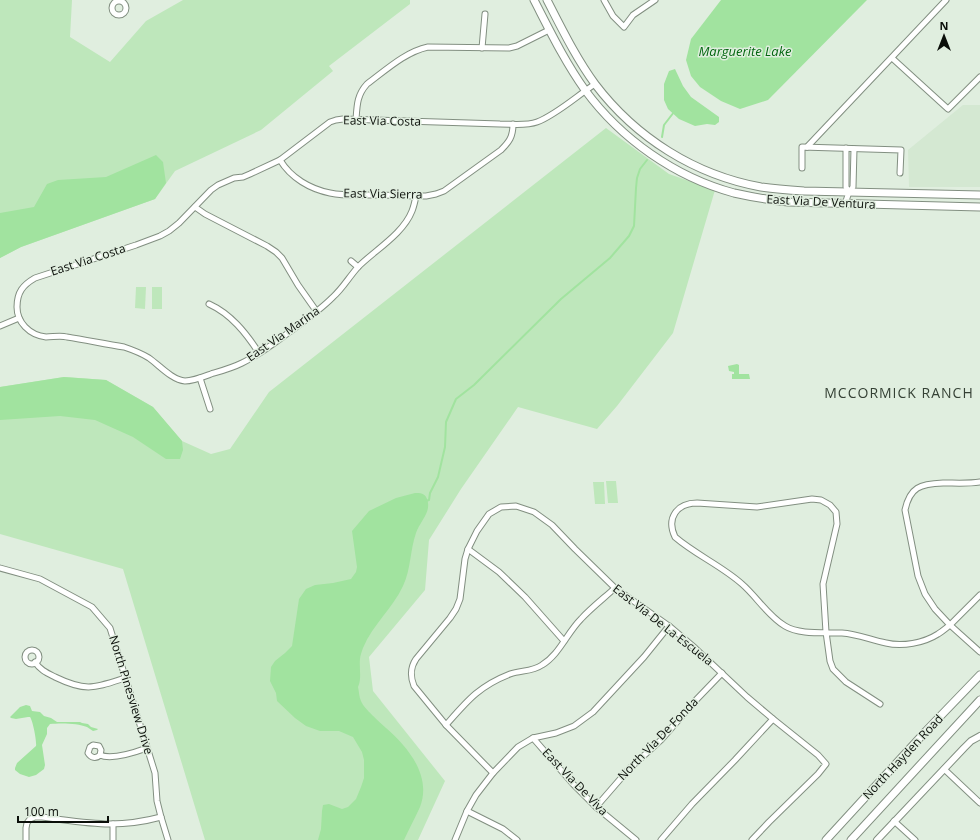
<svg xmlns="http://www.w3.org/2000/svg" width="980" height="840" font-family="'Open Sans',sans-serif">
<rect width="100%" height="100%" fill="#e0eedf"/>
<polygon fill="#d4e8d2" points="963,105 980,105 980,187 909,187 908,150"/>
<g fill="#bee7bb">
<polygon points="0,0 72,0 70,37 110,62 146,21 183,0 410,0 410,4 329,66 333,71 261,130 175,171 155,199 21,247 0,258"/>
<polygon points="606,128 669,174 715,190 673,333 617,406 597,429 518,407 461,489 429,540 425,590 369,657 373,691 445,781 418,840 205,840 123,569 0,534 0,387 64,377 106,380 153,407 182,441 211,454 230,449 269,392"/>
<polygon points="136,287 146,287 145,309 135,308"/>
<rect x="152" y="287" width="10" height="22"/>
<polygon points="606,481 616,481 618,503 608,503"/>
<polygon points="593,482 604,482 605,504 595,504"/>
</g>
<g fill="#a1e39f">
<polygon points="721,0 867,0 768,100 740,109 721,101 700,87 691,76 686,60 691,39"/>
<polygon points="675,69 683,86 691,97 719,117 719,122 715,125 707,124 695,126 679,119 668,109 664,100 664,84 669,71"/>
<polygon points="156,155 163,162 166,183 155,199 21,247 0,258 0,213 34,207 47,184 58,180 106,177"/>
<polygon points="737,364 739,365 739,374 749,374 750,379 732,379 732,374 734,374 734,372 729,371 728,366"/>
<polygon points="64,377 106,380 153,407 182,441 183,450 180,459 166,459 133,437 95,420 60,416 0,420 0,387"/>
<path d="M 415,493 C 420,493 425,493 427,499 C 432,512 420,521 416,533 C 410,550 411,569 403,586 C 393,608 373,624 363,648 C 362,651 360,656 360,659 C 359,668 362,679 358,687 C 359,691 359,697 361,701 C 364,709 380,722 386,728 C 408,747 432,776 420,807 C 415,818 409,829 404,840 L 318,840 L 321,829 L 322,811 L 323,805 L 329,804 L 342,809 L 348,807 L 356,799 L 361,787 L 364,778 L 364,760 L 362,752 L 353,737 L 339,731 L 320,731 L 306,726 L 295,718 L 277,701 L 276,693 L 270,681 L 271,667 L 275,661 L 285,653 L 292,646 L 299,599 L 306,589 L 315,585 L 333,583 L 351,579 L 356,572 L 357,567 L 352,531 L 369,511 L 396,498 Z"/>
<path d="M 26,705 L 30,706 L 32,711 L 40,712 L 44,716 L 51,718 L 57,722 L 80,722 L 82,723 L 88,724 L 91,727 L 98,729 L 97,730 L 93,731 C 91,730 89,728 87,727 C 78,723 60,723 50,724 L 47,728 L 47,734 L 42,745 L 45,765 L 44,769 L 36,775 L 29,777 L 20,774 L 15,770 L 15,768 L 17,763 L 36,746 C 37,742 33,721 30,717 L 28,717 L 16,719 L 11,718 L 10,717 L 20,707 Z"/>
</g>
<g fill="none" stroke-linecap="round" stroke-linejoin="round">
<g stroke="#a1e39f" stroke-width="2">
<polyline points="662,137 664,125 674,112"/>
<polyline points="426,501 429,500 430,493 438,477 445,447 446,422 456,399 474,385 561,299 610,258 629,236 634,226 636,188 637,178 640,169 647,160"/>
</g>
<g stroke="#828f81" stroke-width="7">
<g id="minor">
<polyline points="604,0 613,16 624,27 633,15 655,0"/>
<circle cx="119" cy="8" r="7"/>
<polyline points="482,48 485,14"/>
<polyline points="892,58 948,109 980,77"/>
<path d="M 356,120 C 357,105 357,95 367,84 C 386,70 405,52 428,47 L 509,48 L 517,46 L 549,30"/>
<polyline points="807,147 946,0"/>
<polyline points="846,148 846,187 849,192"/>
<path d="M 280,160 C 291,178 310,189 330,193 C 344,196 360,195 374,195 C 391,195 409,196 426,196 L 436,194 L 444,191 L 501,150 C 509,142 513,137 513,124"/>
<polyline points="802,168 802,147 901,150 900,173"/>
<path d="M 416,196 C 415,201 414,206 412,211 C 403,234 375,250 358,267 C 349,277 343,288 333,297 C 319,311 303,322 288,333 C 273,344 259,355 242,363 C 232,368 221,371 211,374 C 203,377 193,381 185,381 C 172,380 159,365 149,358 C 141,353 133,350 124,347 C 105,344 86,340 67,337 C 60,335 53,337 46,337 C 29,335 17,322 17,307 C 17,292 23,285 35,278 L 136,245 L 160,236 L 169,231 L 179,223 L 211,190 L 218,185 L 234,178 L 243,177 L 250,174 L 280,160 L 330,122 L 336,120 L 343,119 L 500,124 C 512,124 526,126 537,122 C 556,115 578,95 595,84"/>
<polyline points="845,204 849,192 853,187 854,149"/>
<polyline points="195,207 205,214 267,246 276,252 282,258 298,285 317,312"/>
<polyline points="351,261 358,267"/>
<path d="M 209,304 C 231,314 246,333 259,353"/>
<polyline points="0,326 19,318"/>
<polyline points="200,378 210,409"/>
<path d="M 980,482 C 968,484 955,483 943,483 C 920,484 910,487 905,510 L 918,576 L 925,594 L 935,609 L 950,625 L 980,595"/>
<polyline points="468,549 499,572 525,597 564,641"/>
<polyline points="0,568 40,579 92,607 110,628 155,773 157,801 161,817 168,840"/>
<circle cx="32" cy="657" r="7"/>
<path d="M 35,662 C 40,670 47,673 55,677 C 86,692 94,688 125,678"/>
<path d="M 880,704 L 846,682 L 833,669 L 830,661 L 826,632 L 823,584 L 837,524 L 836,512 L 830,505 L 821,500 L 812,499 L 757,507 L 697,503 C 677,503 666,518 675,537 C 696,555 722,566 742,584 C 757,597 768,616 785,626 C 800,635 824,632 842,633 C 857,634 871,640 886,643 C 902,647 924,643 938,634 C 943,631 946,628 950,625 L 980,652"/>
<path d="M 446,725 C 467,701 479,686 510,674 C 521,670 532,672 542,665 C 559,655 567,633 581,619 C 591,608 604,598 615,588"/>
<polyline points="533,738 573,784 596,807 636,840"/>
<path d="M 100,755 L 101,750 L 99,746 L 93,745 L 90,747 L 88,753 C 91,758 96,759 100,755 C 111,760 136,752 147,748"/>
<polyline points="944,769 980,803"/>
<path d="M 493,773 L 446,725 L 414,686 C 410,676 410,668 416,659 L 450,618 L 456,609 L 460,599 L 465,559 L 468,549 L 477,531 L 489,514 L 501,507 L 516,506 L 534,512 L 552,525 L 575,549 L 615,588 L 669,626 L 695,648 L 747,697 L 773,719 L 818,755 L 826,764 L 818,774 L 769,822 L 752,840"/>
<polyline points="596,807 629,769 661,740 696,700 722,673"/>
<polyline points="467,811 503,829 517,840"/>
<polyline points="894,821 915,840"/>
<path d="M 26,840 L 26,828 L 27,823 L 30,819 L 35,817 L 42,817 C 85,823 117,829 161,817"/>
<polyline points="113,840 113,824"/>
<polyline points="455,840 467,811 476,795 493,773 518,747 533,738 556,733 574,726 593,712 644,657 669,626"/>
<polyline points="661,840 692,804 735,760 773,719"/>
</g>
</g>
<g stroke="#828f81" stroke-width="8">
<polyline id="tertiary" points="877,840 964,748 971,741 980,736"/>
</g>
<g stroke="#828f81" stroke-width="9">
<g id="secondary">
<path d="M 534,0 C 550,31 565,62 585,90 C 621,139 675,177 734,193 C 752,197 770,200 788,202 L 980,207"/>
<path d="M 547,0 C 562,29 576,58 595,84 C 636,138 695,175 761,187 C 775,189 789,190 804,191 L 980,195"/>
<polyline points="826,840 926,731 980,675"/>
<polyline points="851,840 980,700"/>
</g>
</g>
<use href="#minor" stroke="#fff" stroke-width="5"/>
<use href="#tertiary" stroke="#fff" stroke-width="6"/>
<use href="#secondary" stroke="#fff" stroke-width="7"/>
</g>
<g text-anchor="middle" stroke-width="3" stroke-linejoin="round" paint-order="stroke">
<g font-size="12" fill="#0b0f0a" stroke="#e0eedf">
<text transform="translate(382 121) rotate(1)" y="4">East Via Costa</text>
<text transform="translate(383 194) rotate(1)" y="4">East Via Sierra</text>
<text transform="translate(821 202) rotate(3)" y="4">East Via De Ventura</text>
<text transform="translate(88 260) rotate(-18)" y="4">East Via Costa</text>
<text transform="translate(283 334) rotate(-35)" y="4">East Via Marina</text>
<text transform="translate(663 625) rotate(38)" y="4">East Via De La Escuela</text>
<text transform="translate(131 695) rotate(73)" y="4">North Pinesview Drive</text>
<text transform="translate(658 739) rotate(-46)" y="4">North Via De Fonda</text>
<text transform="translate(903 757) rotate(-47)" y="4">North Hayden Road</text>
<text transform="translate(575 782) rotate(46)" y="4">East Via De Viva</text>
</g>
<g font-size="13" font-style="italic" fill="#046711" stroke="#e0eedf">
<text x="745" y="56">Marguerite Lake</text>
</g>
<g font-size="14" letter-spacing="1" fill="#354135" stroke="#e0eedf">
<text x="899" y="398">MCCORMICK RANCH</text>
</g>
</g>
<g transform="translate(944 36)" stroke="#e0eedf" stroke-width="3" paint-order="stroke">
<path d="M0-3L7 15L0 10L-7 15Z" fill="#0b0f0a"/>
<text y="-6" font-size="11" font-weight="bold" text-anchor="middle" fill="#0b0f0a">N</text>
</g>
<path d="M18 816v6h90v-6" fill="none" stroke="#0b0f0a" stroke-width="2"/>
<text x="24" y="816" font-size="12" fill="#0b0f0a" stroke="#e0eedf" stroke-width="3" paint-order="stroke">100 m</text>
</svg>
